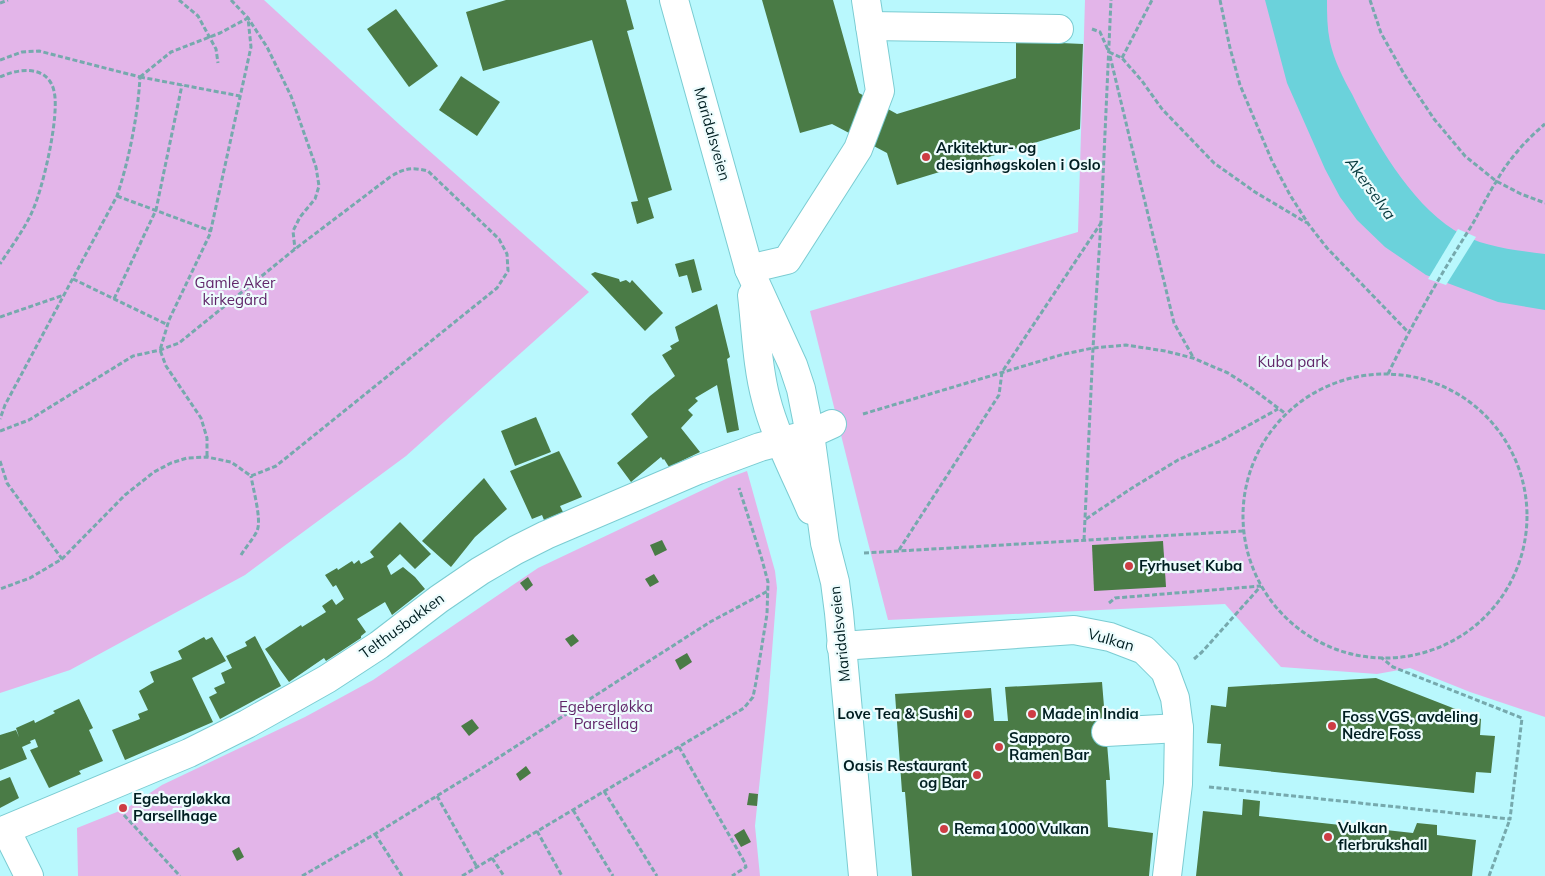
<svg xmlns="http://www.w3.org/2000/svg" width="1545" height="876" font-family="Mulish,sans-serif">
<rect width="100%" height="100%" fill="#b9f8fd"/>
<g fill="#e3b5e9">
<polygon points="0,0 264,0 400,125 589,292 406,456 245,575 70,670 0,693"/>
<polygon points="1085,0 1545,0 1545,717 1470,692 1410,668 1377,674 1281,667 1225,604 888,620 863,523 810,311 1078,232"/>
<polygon points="747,471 775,571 777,588 768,702 755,826 760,876 78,876 77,828 127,808 162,785 305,717 373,680 538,568 728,478"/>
</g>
<path fill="#6bd2db" d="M 1265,0 L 1327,0 C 1327,14 1327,28 1330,42 C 1334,60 1343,78 1352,94 C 1375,141 1409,201 1454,230 C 1481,247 1514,250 1545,254 L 1545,310 L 1498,302 L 1426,275 L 1385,247 L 1357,220 L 1340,197 L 1325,169 L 1287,83 Z"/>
<polygon fill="#b9f8fd" points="1458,229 1476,237 1446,285 1428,279"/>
<g fill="#4a7b46">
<polygon points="506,0 626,0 634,29 627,31 672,190 648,198 654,218 637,224 631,202 638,201 592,40 483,71 466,12"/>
<polygon points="762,0 833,0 859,93 897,114 1016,78 1016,41 1083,44 1080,129 897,185 887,153 832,124 800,133"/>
<polygon points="396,9 438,66 409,87 367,29"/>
<polygon points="461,76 500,102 477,136 439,110"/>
<polygon points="694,259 702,290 692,293 687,275 679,277 675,264"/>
<polygon points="595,272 619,279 620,282 626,280 630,283 632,280 663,313 645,331 591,274"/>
<polygon points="717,304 730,357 727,359 739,430 727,433 717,385 695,398 698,401 688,410 693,415 681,428 700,452 669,467 664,459 663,460 661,457 631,482 617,463 648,437 631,414 650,396 675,376 662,355 672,349 670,346 679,341 675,327"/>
<polygon points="536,417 551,452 515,466 501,431"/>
<polygon points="559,451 582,497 560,506 563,512 544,520 542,515 532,519 510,471"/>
<polygon points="484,478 507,509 475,537 451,567 422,541"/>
<polygon points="400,522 431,554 415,569 400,554 387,566 391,575 403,567 415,577 425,589 392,615 385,602 357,619 366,632 361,636 361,638 326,661 324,658 289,682 265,649 301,625 302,627 326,612 322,606 332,599 336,605 344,599 336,585 333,587 325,575 337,568 338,570 352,561 354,564 359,560 361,564 374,557 370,552"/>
<polygon points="662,540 667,550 655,556 650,545"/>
<polygon points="1163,541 1166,587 1094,591 1092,545"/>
<polygon points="654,574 659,582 650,587 645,579"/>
<polygon points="528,577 533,585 526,591 520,583"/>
<polygon points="573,634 579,641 571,647 565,639"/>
<polygon points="255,636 281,686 220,719 209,697 217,693 214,688 225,683 221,673 232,668 226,656 247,646 245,642"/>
<polygon points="204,637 206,640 212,637 226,661 192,678 213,722 125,760 112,730 140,719 138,714 148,710 139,691 154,682 150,672 182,659 178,651"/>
<polygon points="687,653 692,662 680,670 675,660"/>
<polygon points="1376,678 1481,719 1480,735 1495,736 1491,773 1476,772 1474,793 1219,766 1221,744 1207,743 1211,705 1226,707 1228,687"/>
<polygon points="1102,682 1110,780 1106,780 1108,827 1153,833 1149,876 912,876 905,792 902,792 895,694 991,688 994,721 1008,721 1005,687"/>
<polygon points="79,699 93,728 89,730 103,761 79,771 81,774 49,788 30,750 38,747 35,739 30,741 31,743 22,747 27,759 0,770 0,735 16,730 19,737 16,728 34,720 35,723 55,713 53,711"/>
<polygon points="472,719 479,728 469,736 461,726"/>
<polygon points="526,766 531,773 520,781 516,774"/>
<polygon points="10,777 19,798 0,808 0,781"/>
<polygon points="749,793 758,794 757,806 747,805"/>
<polygon points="1243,799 1260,801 1259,816 1413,833 1417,823 1437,825 1437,835 1476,840 1472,876 1196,876 1203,811 1242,815"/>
<polygon points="744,829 751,842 741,847 734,835"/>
<polygon points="239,847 244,857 237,861 232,851"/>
</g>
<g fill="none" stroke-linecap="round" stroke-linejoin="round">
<g stroke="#7bccd2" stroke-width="30">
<g id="minor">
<polyline points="870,26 1059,29"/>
<polyline points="749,269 787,260 858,149 880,91 866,0"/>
<polyline points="841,646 1074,630 1110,637 1144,650 1165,671 1175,698 1179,728 1178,784 1167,876"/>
<polyline points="1106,732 1179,728"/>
<polyline points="6,830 29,876"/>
<polyline points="0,832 189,753 247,724 327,679 379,645 439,599 480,571 516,550 546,535 698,470 760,447 810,434 832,424"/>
</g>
</g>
<g stroke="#7bccd2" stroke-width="30">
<g id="major">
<polyline points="674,0 749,269 793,365 801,389 810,434 825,543 835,582 839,613 863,876"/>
<path d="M 752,295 C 756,329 757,366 766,399 C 775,435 796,475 811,510"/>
</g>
</g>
<g stroke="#76a9ad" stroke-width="3" stroke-dasharray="5 2.5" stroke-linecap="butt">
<polyline points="179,0 198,16 216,49 218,63"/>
<polyline points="231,0 248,18 267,47 291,96 316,167 319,186 315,199 300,217 293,231 295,249"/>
<polyline points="1220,0 1230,48 1240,85 1272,161 1290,195 1309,225 1327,248 1408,332"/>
<polyline points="1370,0 1381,33 1404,74 1434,119 1465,156 1496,181 1521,194 1545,203"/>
<polyline points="0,3 8,0"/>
<polyline points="1092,29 1100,32 1108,50"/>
<polyline points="1109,52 1122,58 1142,81 1162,109 1214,163 1255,192 1307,223"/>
<polyline points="1110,56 1174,323 1193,357"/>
<polyline points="1122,58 1152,0"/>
<path d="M 0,60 L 22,52 L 39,51 L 140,77 C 138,115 129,160 117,196 L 5,405 L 0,419"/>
<path d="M 0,77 C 19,68 48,65 54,91 C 60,115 43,189 32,212 C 24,230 11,247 0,264"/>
<polyline points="140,77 171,52 220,33 248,18 251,47 210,234 169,320 160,350 166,366 201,418 207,438 207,457"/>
<polyline points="140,77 240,96"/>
<polyline points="117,196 211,231"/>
<polyline points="73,279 168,325"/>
<polyline points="114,299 156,210 182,85"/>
<polyline points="0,317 64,295"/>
<path d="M 1388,374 C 1413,322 1441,274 1472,225 C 1480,211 1487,196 1496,182 C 1508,160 1526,140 1545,124"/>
<circle cx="1385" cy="516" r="142"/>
<polyline points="863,414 1064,354 1093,348 1126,345 1165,351 1193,358 1228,373 1250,387 1286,414"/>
<path d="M 0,431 L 29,420 L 133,356 L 160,350 L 179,343 L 295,249 L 390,177 C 405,168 411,167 428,171 L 499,239 L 507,254 L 508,271 L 497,288 L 276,466 L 251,476 L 231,462 L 207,457 L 187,458 L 171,463 L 154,472 L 125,495 L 62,559 L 30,578 L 0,589"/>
<polyline points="0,461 7,483 62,559"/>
<polyline points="1086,519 1132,488 1178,460 1220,441 1278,409"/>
<polyline points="1084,540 1093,348 1101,222 1111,0"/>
<polyline points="899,550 999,395 1002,372 1101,223"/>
<polyline points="864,553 1244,531"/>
<path d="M 241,555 C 246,547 253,539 257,531 C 262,520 253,489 251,476"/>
<polyline points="1109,603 1115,598 1261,586"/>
<polyline points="1194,659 1202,652 1261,586"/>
<polyline points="679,747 745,863 746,867 732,876"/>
<polyline points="1209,787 1510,819 1522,718 1393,667 1382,658"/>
<polyline points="604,791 657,876"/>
<polyline points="437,796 477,867"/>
<polyline points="573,810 613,876"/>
<polyline points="124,815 180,876"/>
<polyline points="537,831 562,876"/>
<polyline points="375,834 402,876"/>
<polyline points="492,858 504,876"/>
<polyline points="302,876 375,834 479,770 710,622 768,591"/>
<polyline points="462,876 744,708 753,697 756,682 767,614 768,582 761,556 739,488"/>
<polyline points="1489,876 1510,819"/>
</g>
<use href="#minor" stroke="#fff" stroke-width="28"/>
<use href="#major" stroke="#fff" stroke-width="28"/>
</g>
<g fill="#cd3d44" stroke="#edfcfd" stroke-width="2">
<circle cx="926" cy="157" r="5"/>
<circle cx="1129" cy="566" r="5"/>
<circle cx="968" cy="714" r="5"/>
<circle cx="1032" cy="714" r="5"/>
<circle cx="1332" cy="726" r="5"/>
<circle cx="999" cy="747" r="5"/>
<circle cx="977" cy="775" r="5"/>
<circle cx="123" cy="808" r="5"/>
<circle cx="944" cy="829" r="5"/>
<circle cx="1328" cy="837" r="5"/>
</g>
<g text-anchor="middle" stroke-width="4.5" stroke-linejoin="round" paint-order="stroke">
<g font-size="15" fill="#001e21" stroke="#edfcfd">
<text transform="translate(712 134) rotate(74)" y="5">Maridalsveien</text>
<text transform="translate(402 626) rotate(-36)" y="5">Telthusbakken</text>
<text transform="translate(840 634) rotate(-96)" y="5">Maridalsveien</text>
<text transform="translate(1111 640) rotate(16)" y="5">Vulkan</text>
</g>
<g font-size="15" font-weight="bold" fill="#001e21" stroke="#edfcfd" text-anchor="start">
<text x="936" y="153">Arkitektur- og<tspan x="936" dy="17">designhøgskolen i Oslo</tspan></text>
<text x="1139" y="571">Fyrhuset Kuba</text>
<text x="958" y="719" text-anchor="end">Love Tea &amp; Sushi</text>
<text x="1042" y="719">Made in India</text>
<text x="1342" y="722">Foss VGS, avdeling<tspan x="1342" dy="17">Nedre Foss</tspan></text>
<text x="1009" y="743">Sapporo<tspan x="1009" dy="17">Ramen Bar</tspan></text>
<text x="967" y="771" text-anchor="end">Oasis Restaurant<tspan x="967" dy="17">og Bar</tspan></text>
<text x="133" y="804">Egebergløkka<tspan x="133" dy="17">Parsellhage</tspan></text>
<text x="1338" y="833">Vulkan<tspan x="1338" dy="17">flerbrukshall</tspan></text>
<text x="954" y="834">Rema 1000 Vulkan</text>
</g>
<g font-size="15" fill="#61266a" stroke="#edfcfd">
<text x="235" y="288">Gamle Aker<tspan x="235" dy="17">kirkegård</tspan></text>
<text x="1293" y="367">Kuba park</text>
<text x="606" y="712">Egebergløkka<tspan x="606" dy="17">Parsellag</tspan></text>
</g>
<g font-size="16" font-style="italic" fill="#05383c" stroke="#edfcfd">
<text transform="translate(1371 188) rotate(54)" y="6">Akerselva</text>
</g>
</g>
</svg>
